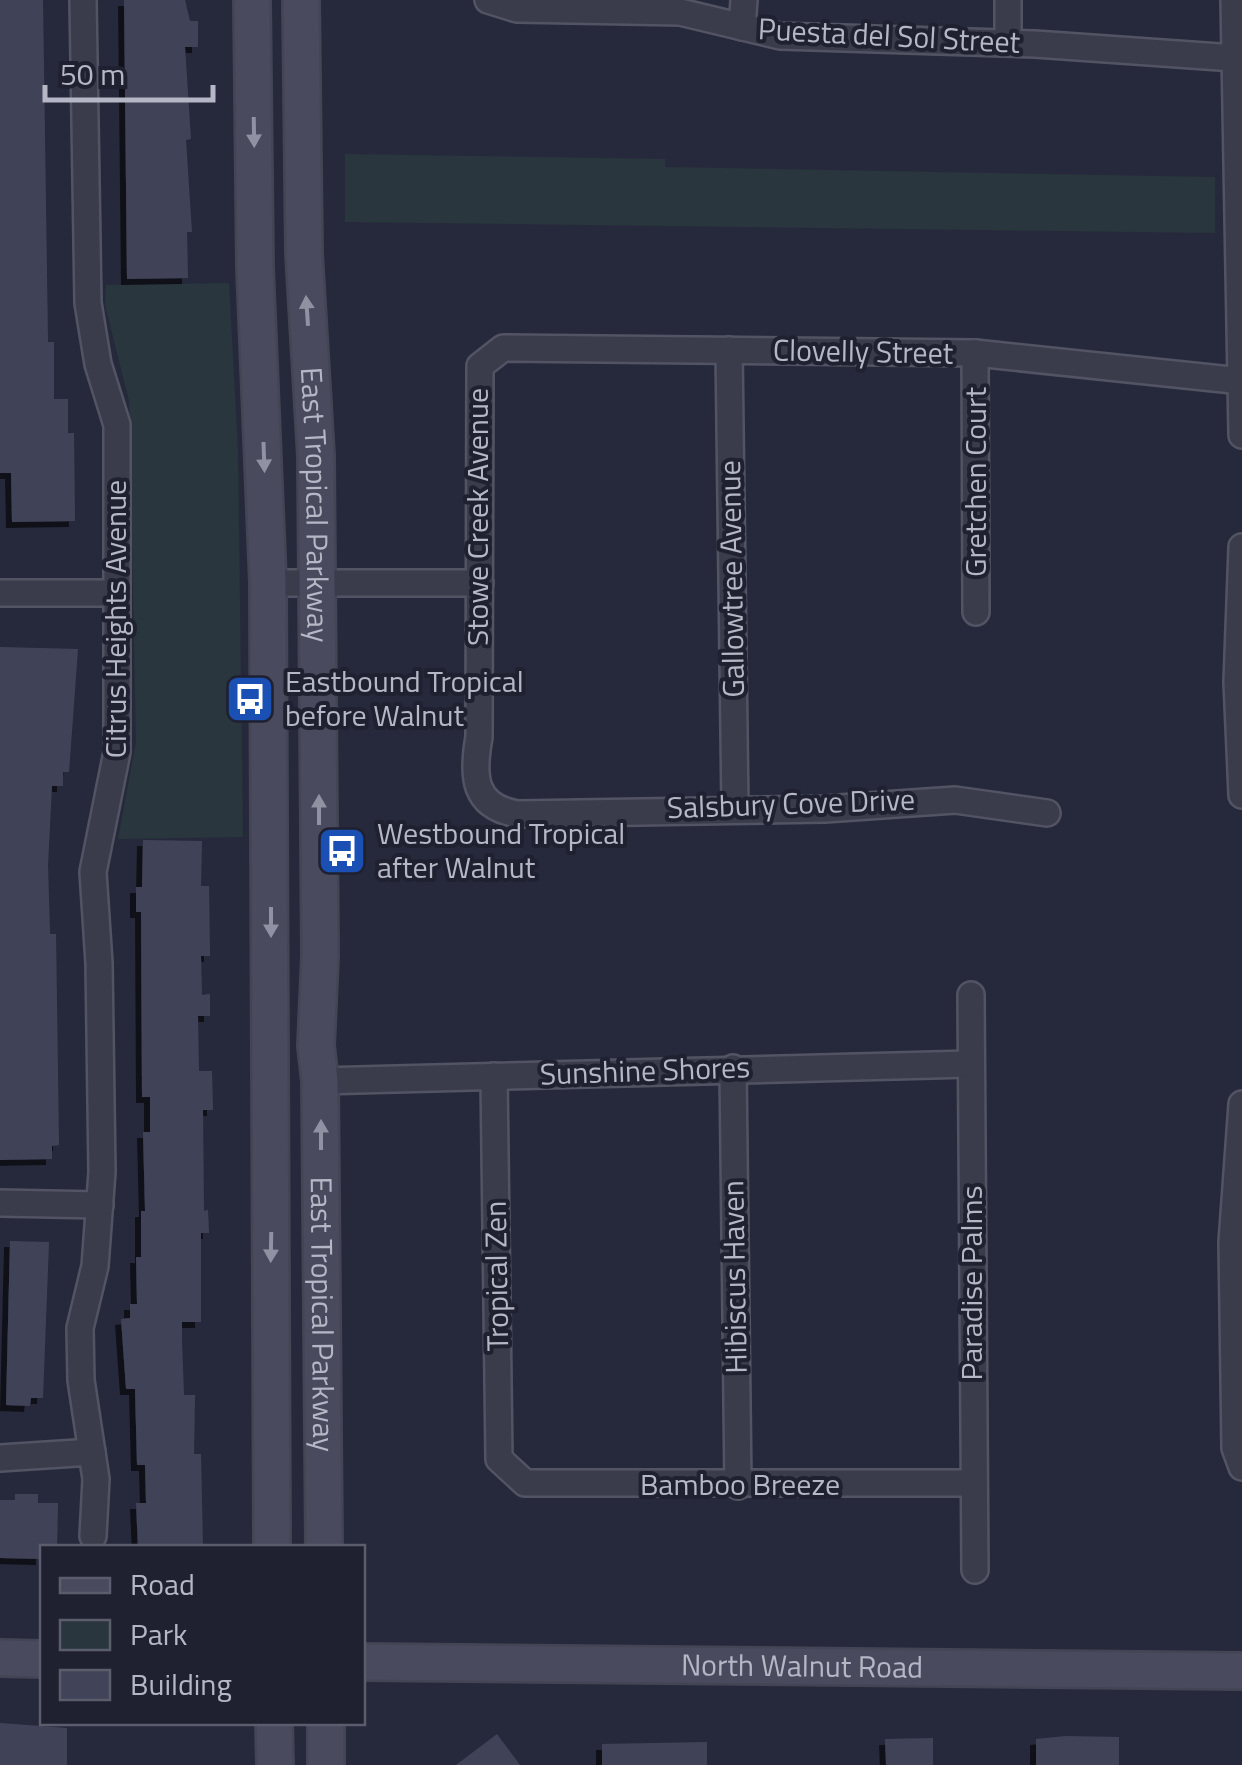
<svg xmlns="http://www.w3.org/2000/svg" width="1242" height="1765" font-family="'Titillium Web',sans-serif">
<defs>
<filter id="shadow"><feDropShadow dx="-6" dy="6" stdDeviation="0" flood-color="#0009"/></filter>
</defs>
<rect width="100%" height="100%" fill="#26293b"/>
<g fill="#29363d">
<polygon points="345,154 665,159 665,167 1215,177 1215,233 345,222"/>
<polygon points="229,283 238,451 243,837 118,839 136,742 129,401 105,305 106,285"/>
</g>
<g fill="#414358" filter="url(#shadow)">
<polygon points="0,0 43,0 48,342 54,342 54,399 68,399 68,433 74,433 75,521 12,522 11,473 0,473"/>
<polygon points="124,0 185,0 190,21 198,21 198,47 185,47 191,139 186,140 192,232 187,232 188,278 127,279"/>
<polygon points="0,647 78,649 69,772 63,772 63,786 52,786 48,865 50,934 56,934 59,1145 52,1146 52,1159 0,1160"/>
<polygon points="143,840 202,841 201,886 209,886 210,956 201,956 202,995 210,994 210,1016 198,1016 199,1071 212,1071 213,1110 203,1110 204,1211 208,1210 209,1233 201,1233 201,1322 182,1322 182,1341 184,1395 195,1395 194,1454 201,1454 203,1548 138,1548 136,1503 146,1503 145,1465 137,1465 135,1389 126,1389 121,1319 130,1318 130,1304 137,1304 136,1257 141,1257 141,1211 145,1211 143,1132 150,1132 150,1097 142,1097 141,912 136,912 136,887 142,887"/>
<polygon points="10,1241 49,1242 43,1398 31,1398 30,1406 6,1405"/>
<polygon points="15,1494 38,1494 38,1503 58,1503 57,1548 42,1548 42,1559 0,1558 0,1500 15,1500"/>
<polygon points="0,1723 67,1728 67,1765 0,1765"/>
<polygon points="497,1734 520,1765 456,1765"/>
<polygon points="1065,1736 1119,1737 1119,1765 1036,1765 1036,1739"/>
<polygon points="933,1738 933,1765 886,1765 885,1739"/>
<polygon points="707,1742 707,1765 602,1765 602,1744"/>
</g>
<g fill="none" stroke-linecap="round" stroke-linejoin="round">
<g stroke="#525463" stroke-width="30">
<g id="street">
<polyline points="83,0 88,303 98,364 117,425 117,752 93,872 99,963 102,1172 95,1266 80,1328 81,1380 96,1479 93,1536"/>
<polyline points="488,0 517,9 680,12 780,36 1035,44 1234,58"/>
<polyline points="1008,0 1008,43"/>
<polyline points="1234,0 1242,435"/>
<polyline points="742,27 744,0"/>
<polyline points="729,350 735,808"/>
<polyline points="975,353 976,612"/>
<polyline points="1242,547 1237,682 1242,795"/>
<polyline points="268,583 480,583"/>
<polyline points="0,593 117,593"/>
<path d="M 1047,813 L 955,800 L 825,809 L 518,814 C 473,807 472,776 479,737 L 480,366 L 503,348 L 975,353 L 1242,381"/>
<polyline points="971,995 975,1570"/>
<polyline points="733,1068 738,1486"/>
<polyline points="494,1076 499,1459 525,1483 973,1483"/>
<polyline points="320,1081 970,1064"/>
<polyline points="1242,1104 1232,1242 1235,1448 1242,1467"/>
<polyline points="0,1203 100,1205"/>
<polyline points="0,1458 92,1452"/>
</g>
</g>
<g stroke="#434554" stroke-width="40">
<g id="secondary">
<polyline points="252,0 255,268 268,583 272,1548"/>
<path id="s1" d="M 301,0 L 304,254 L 316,456 L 320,956 L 316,1046 L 320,1081 L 324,1548"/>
<polyline points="0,1658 42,1659"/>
<path id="s2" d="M 362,1662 L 1242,1671"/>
<polyline points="274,1722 275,1765"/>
<polyline points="326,1722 326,1765"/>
</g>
</g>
<use href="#street" stroke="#3a3c4b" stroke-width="25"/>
<use href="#secondary" stroke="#494a5e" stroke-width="35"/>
</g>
<defs><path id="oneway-solid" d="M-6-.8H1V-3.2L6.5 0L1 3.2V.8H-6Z" transform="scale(2.5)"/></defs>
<g fill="#9091a2">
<use href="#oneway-solid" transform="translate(254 132) rotate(89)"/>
<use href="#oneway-solid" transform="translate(307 311) rotate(-94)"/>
<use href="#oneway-solid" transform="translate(264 457) rotate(88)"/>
<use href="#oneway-solid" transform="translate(319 810) rotate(-90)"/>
<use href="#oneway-solid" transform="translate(271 922) rotate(90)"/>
<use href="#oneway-solid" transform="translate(321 1135) rotate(-90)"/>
<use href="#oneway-solid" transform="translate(271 1247) rotate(91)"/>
</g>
<defs>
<g id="bus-square" transform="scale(2.5)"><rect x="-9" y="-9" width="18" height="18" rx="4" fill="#1a4fb4" stroke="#1f2130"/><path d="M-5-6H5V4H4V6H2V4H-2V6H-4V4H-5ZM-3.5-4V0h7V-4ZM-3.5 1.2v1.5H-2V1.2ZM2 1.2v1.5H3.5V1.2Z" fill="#fff"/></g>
</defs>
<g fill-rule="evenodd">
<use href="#bus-square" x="250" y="699"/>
<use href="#bus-square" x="342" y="851"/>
</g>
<g text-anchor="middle" stroke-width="8" stroke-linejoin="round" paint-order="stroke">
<g font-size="30" fill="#b6b7c6" stroke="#1f2130">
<text transform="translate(889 36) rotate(3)" y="10">Puesta del Sol Street</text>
<text transform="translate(863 352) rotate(1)" y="10">Clovelly Street</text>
<text transform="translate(976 482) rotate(-90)" y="10">Gretchen Court</text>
<text dy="10" stroke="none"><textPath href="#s1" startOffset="505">East Tropical Parkway</textPath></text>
<text transform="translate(478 517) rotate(-90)" y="10">Stowe Creek Avenue</text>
<text transform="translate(732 579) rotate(-91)" y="10">Gallowtree Avenue</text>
<text transform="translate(116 619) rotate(-90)" y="10">Citrus Heights Avenue</text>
<text transform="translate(791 804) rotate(-2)" y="10">Salsbury Cove Drive</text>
<text transform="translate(645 1071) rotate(-2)" y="10">Sunshine Shores</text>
<text transform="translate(497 1276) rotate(-91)" y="10">Tropical Zen</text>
<text transform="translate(735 1277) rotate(-91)" y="10">Hibiscus Haven</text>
<text transform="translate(972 1283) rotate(-90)" y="10">Paradise Palms</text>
<text dy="10" stroke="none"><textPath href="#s1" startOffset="1315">East Tropical Parkway</textPath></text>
<text x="740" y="1495">Bamboo Breeze</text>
<text dy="10" stroke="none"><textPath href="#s2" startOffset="440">North Walnut Road</textPath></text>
</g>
<g font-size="30" fill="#b6b7c6" stroke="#1f2130" text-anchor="start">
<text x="285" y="692">Eastbound Tropical<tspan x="285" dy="34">before Walnut</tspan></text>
<text x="377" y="844">Westbound Tropical<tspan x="377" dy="34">after Walnut</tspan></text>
</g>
</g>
<rect x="40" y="1545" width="325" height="180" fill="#1f2130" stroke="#5b5d6c" stroke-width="2.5"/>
<rect x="60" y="1578" width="50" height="15" fill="#494a5e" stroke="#5b5d6c" stroke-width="2.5"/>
<text x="130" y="1595" font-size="30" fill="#b6b7c6">Road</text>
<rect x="60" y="1620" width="50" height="30" fill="#29363d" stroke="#5b5d6c" stroke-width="2.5"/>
<text x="130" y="1645" font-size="30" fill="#b6b7c6">Park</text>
<rect x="60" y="1670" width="50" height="30" fill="#414358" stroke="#5b5d6c" stroke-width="2.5"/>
<text x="130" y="1695" font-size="30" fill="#b6b7c6">Building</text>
<path d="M45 85v15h168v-15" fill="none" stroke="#b6b7c6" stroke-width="5"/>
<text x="60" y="85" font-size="30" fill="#b6b7c6" stroke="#1f2130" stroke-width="8" paint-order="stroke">50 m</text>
</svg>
